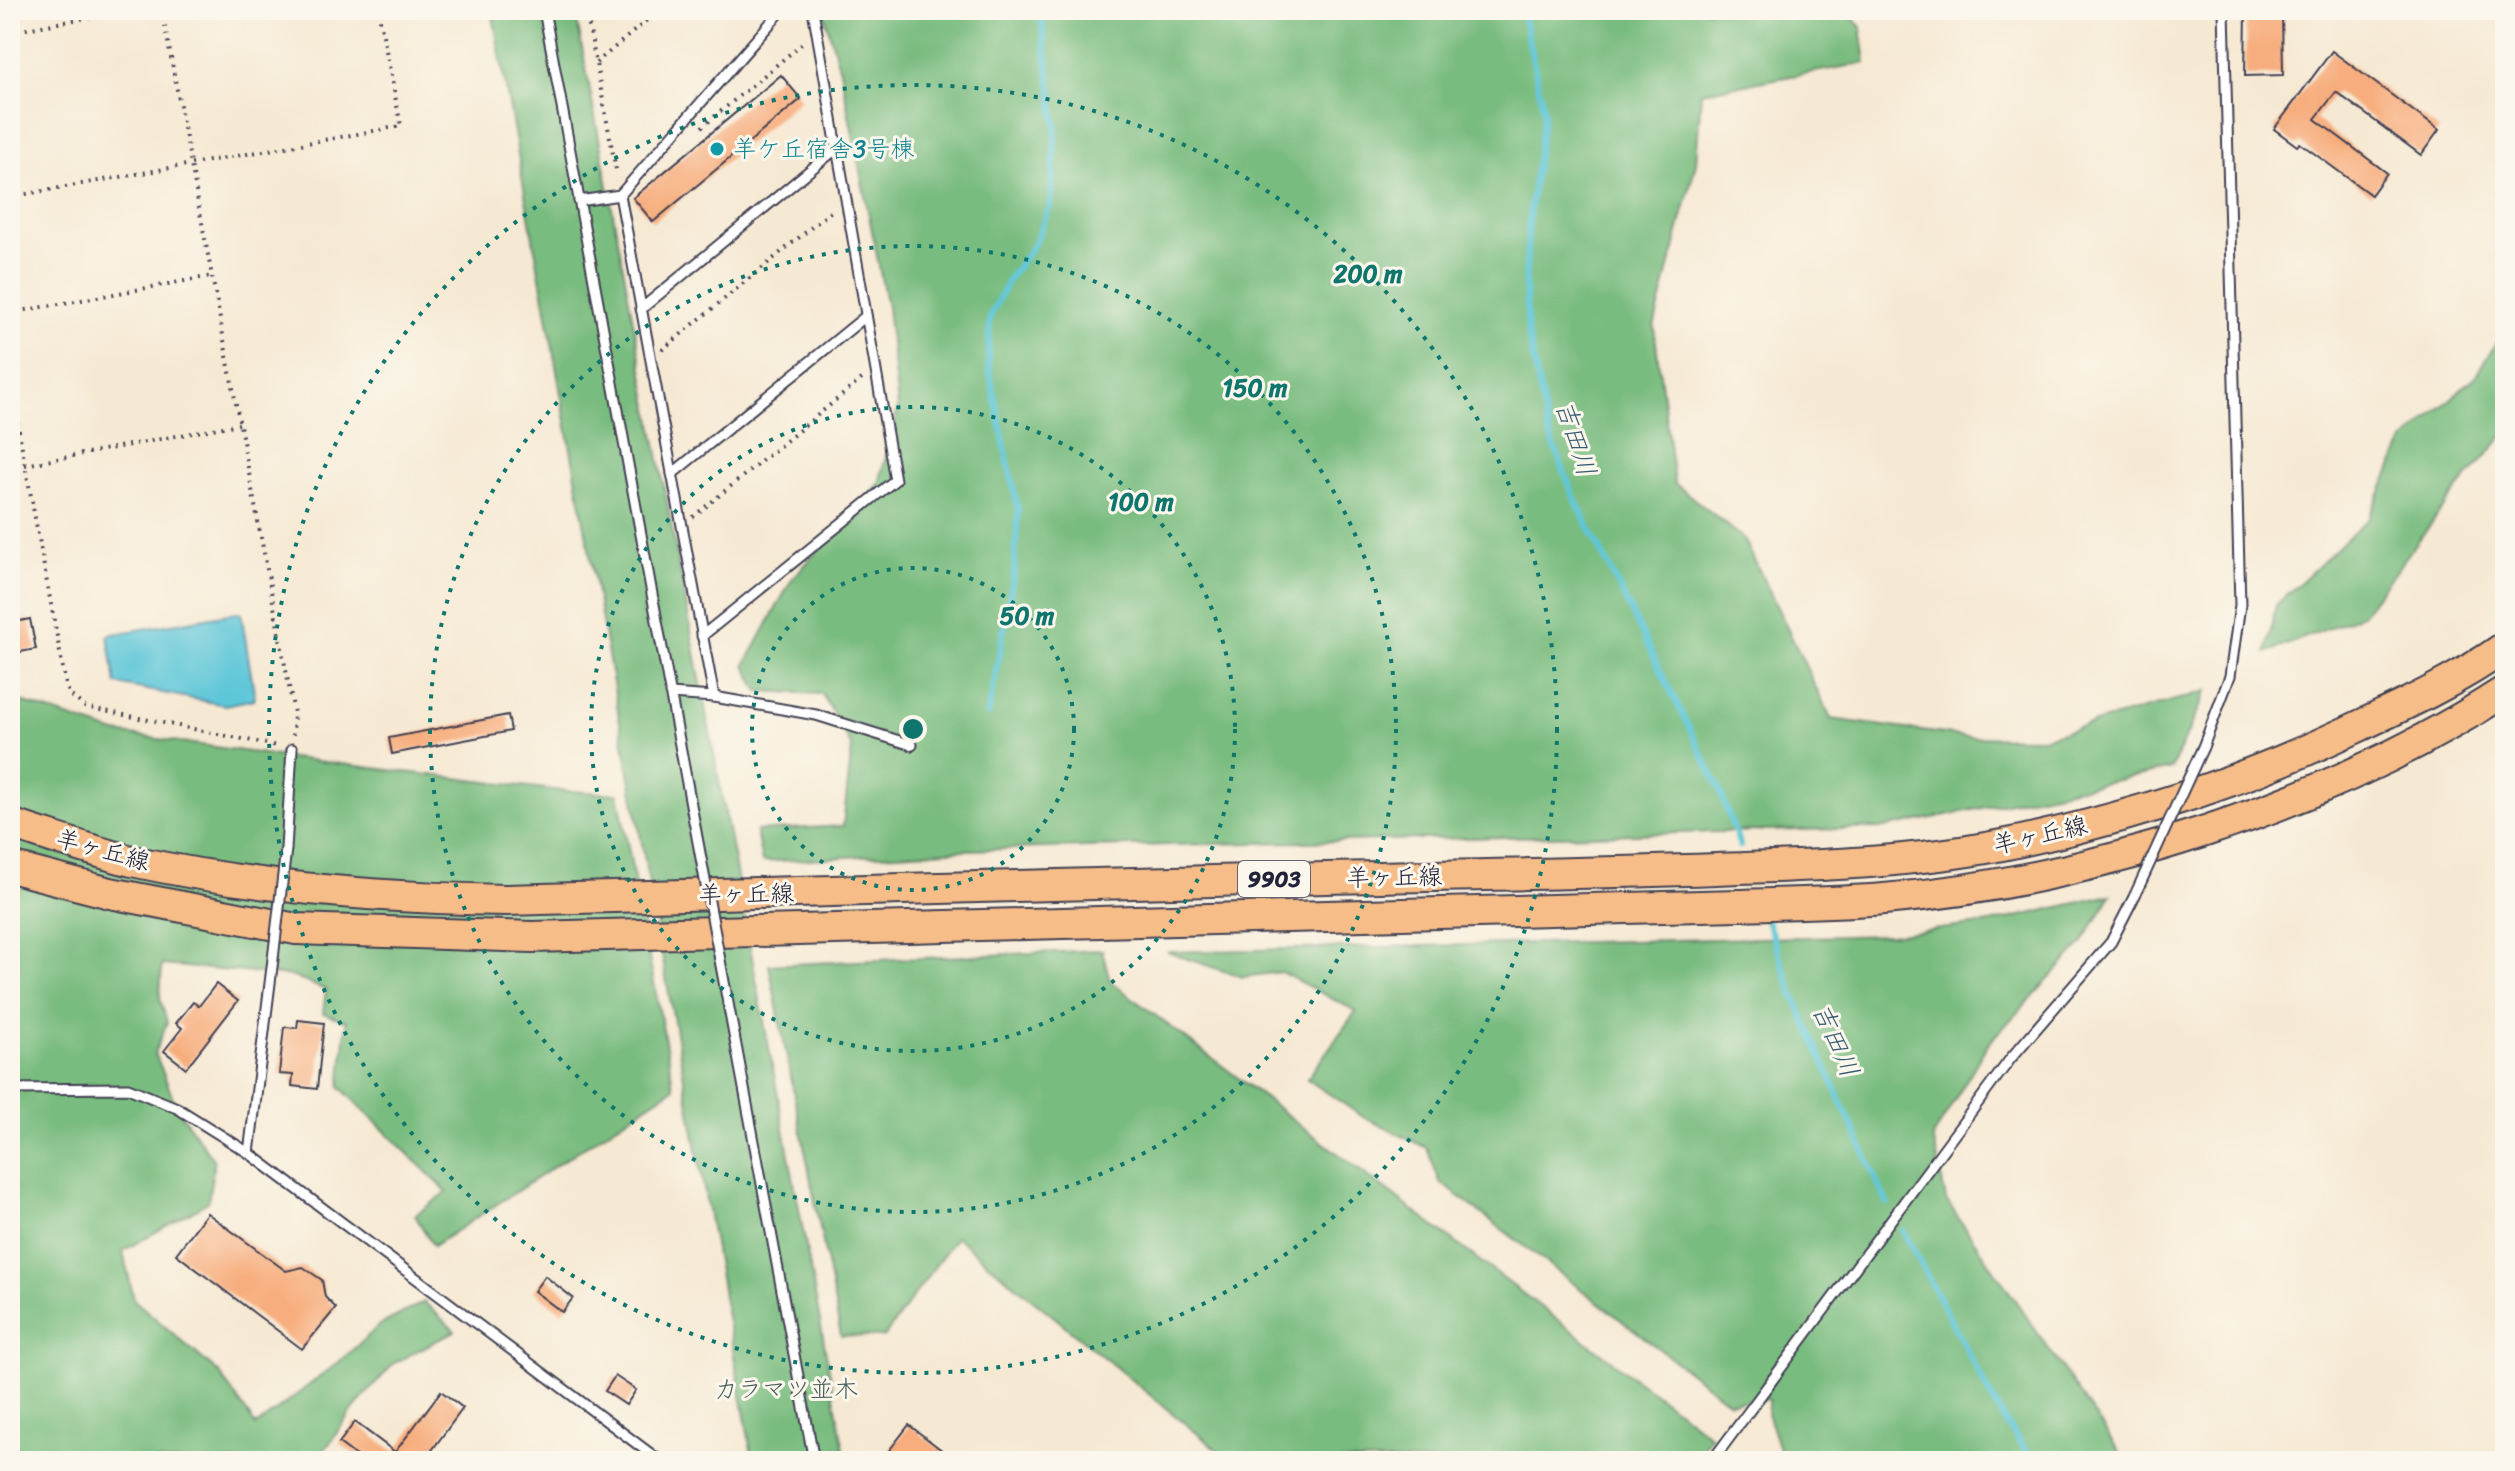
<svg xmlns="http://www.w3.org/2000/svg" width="2515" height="1471" font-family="Sriracha,'Klee One',sans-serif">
<rect width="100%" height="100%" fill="#fbf7ec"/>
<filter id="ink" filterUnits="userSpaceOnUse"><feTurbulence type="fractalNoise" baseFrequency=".0125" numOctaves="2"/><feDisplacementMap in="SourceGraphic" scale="16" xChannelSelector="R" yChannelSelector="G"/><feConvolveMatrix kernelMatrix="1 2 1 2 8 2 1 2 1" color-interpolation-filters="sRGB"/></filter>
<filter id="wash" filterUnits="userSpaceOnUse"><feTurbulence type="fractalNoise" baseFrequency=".006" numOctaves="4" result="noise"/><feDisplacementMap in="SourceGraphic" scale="32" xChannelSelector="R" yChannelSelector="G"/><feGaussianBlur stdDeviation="1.8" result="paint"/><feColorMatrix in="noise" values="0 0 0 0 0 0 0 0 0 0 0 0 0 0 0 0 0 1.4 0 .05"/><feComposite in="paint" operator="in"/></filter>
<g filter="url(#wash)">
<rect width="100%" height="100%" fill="#f6e9d3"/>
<g fill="#79bc7f" stroke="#4e6f5d" stroke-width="2">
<polygon points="492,10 575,10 845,1455 813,1461 753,1461"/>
<polygon points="823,10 1845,10 1861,27 1866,63 1701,92 1696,163 1654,327 1674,483 1744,539 1831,719 1967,737 2042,738 2207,691 2171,769 1884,828 964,850 762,862 756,831 843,826 852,747 822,694 759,691 745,665 792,579 879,484 898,407 887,307 841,74"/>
<polygon points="2505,328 2505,434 2456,491 2362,615 2266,653 2276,605 2369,518 2404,441 2475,377"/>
<polygon points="10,698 116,733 292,758 553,790 618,794 674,1088 433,1246 415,1215 447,1192 340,1087 347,1021 323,1013 326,990 291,976 162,965 160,999 167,1022 155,1053 177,1108 214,1161 208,1202 123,1251 134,1300 220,1374 256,1426 339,1362 380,1325 424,1302 455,1331 394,1363 354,1408 317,1461 10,1461"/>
<polygon points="2111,895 2082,944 1987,1045 1933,1137 1946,1200 2126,1461 1783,1461 1767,1413 1769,1399 1729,1402 1440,1182 1427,1148 1363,1117 1307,1079 1356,1011 1281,972 1242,977 1167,952 1890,935 1990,923"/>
<polygon points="1102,950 1110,981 1711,1436 1692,1461 1231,1461 956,1237 884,1337 841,1336 769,965"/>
</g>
<polygon fill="#5dc6d8" stroke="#40748a" stroke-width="2" points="241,612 255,699 225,705 116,684 108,635"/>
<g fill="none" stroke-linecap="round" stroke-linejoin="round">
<g stroke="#5dc6d8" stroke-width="6">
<polyline points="1522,10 1544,112 1529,216 1525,284 1528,335 1549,433 1574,497 1719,788 1740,846"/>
<polyline points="988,715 1014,572 1018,510 988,364 990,317 1009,278 1035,243 1051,203 1056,126 1040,10"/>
<polyline points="1764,912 1793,994 1887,1203"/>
<polyline points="1903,1231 2005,1422 2034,1461"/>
</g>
</g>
<g id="blocks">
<g fill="#f7ad7d">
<polygon points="2246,10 2282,10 2283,75 2245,76"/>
<polygon points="2332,51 2439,130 2421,155 2336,92 2315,119 2387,173 2371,195 2300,143 2297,146 2274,129"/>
<polygon points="781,75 801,99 653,222 633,198"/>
<polygon points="30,619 36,649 10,654 10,623"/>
<polygon points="508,715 511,731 392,754 389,738"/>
<polygon points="216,984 238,1001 186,1068 164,1051 182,1028 176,1023 193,1002 199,1006"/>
<polygon points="298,1020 324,1023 317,1089 292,1086 293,1075 279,1074 284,1027 297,1028"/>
<polygon points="207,1213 286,1271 303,1267 322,1280 325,1297 336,1308 302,1349 176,1254"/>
<polygon points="545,1276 573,1298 562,1312 534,1291"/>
<polygon points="615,1376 636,1390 626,1405 605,1391"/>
<polygon points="441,1391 463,1408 424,1461 363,1461 339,1443 355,1422 395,1452"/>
<polygon points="909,1425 956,1461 881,1461"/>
</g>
</g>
</g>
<g filter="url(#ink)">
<use href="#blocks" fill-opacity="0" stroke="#424052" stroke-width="2"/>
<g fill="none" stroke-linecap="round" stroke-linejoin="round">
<g stroke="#424052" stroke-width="13">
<g id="lane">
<polyline points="544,10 694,821"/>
<polyline points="620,195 714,697"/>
<polyline points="579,201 620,195 782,10"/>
<polyline points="641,309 837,148"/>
<polyline points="672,474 866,316"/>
<polyline points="702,636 895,480 813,10"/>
<polyline points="670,694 714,697 816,715 912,745"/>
<polyline points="2203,747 2230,676 2240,605 2224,10"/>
<polyline points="286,849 292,749"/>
<polyline points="725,987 814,1461"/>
<polyline points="10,1089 128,1088 177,1108 249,1153 660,1461"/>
<polyline points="249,1153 273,959"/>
<polyline points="1712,1461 2011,1058 2111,942 2135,895"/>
</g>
</g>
<g stroke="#424052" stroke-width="34">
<g id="primary">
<path d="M 10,824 C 50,836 91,851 132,861 C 256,888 380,898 506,900 C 779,893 1053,884 1326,878 C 1456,875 1586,874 1716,869 C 1809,866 1911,863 2002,845 C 2119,821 2234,785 2342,734 C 2398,708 2454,683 2505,647"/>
<path d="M 10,867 L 110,893 L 296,929 L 532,937 L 1738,905 C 1786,903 1835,903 1884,899 C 2088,882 2333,803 2505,691"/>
</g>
</g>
<g stroke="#424052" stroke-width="4" stroke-dasharray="2 6" stroke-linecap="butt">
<polyline points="162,10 294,713 293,735"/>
<polyline points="586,10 617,175"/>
<polyline points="10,32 128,10"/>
<polyline points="596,63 659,10"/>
<polyline points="702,127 803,43"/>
<polyline points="10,197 401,126 378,10"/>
<polyline points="10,313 212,276"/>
<polyline points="662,350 835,208"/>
<polyline points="10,383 66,685 70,695 85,707 277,746"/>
<polyline points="25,465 239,424"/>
<polyline points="693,517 863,378"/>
</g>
<use href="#lane" stroke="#fff" stroke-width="9"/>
<use href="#primary" stroke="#f7bd88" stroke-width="30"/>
<g stroke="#424052" stroke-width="13" stroke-linecap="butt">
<g id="lane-bridge">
<polyline points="694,821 725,987"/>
<polyline points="2135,895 2203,747"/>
<polyline points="273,959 286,849"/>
</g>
</g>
<use href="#lane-bridge" stroke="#fff" stroke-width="9"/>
</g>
</g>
<g fill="none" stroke="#0f766e" stroke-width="4" stroke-dasharray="4 8">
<circle cx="913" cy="729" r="161"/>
<circle cx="913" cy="729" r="322"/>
<circle cx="913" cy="729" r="483"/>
<circle cx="913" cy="729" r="644"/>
</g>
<circle fill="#0f9aa8" stroke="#fbf7ec" stroke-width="3" cx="717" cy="149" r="8"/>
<g text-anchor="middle" stroke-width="6" stroke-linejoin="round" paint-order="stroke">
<rect fill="#fbf7ec" stroke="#636270" stroke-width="2" x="1238" y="861" width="72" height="36" rx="6"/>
<g font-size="22" font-weight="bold" fill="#22223b">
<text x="1274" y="887">9903</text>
</g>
<g font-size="24" fill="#0d838f" stroke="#fbf7ec" text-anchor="start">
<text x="733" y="157">羊ケ丘宿舎3号棟</text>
</g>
<g font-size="24" fill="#22223b" stroke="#fbf7ec">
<text transform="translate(2040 835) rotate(-13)" y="8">羊ヶ丘線</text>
<text transform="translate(103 850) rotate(15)" y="8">羊ヶ丘線</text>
<text transform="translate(1394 877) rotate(-1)" y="8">羊ヶ丘線</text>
<text transform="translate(746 894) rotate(-1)" y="8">羊ヶ丘線</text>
</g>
<g font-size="24" fill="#455a56" stroke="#fbf7ec">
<text x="786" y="1397">カラマツ並木</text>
</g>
<g font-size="26" font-style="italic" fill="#375b72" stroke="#fbf7ec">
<text transform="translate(1576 438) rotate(72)" y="9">吉田川</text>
<text transform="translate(1836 1040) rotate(66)" y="9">吉田川</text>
</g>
</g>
<circle cx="913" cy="729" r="12" fill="#0f766e" stroke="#fbf7ec" stroke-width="4"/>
<g font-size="24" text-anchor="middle" font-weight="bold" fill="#0f766e" stroke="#fbf7ec" stroke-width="6" stroke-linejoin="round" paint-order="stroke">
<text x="1368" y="282">200 m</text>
<text x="1255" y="396">150 m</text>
<text x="1141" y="510">100 m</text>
<text x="1027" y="624">50 m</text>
</g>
<rect width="2515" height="1471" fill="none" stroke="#fbf7ec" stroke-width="40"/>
</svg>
